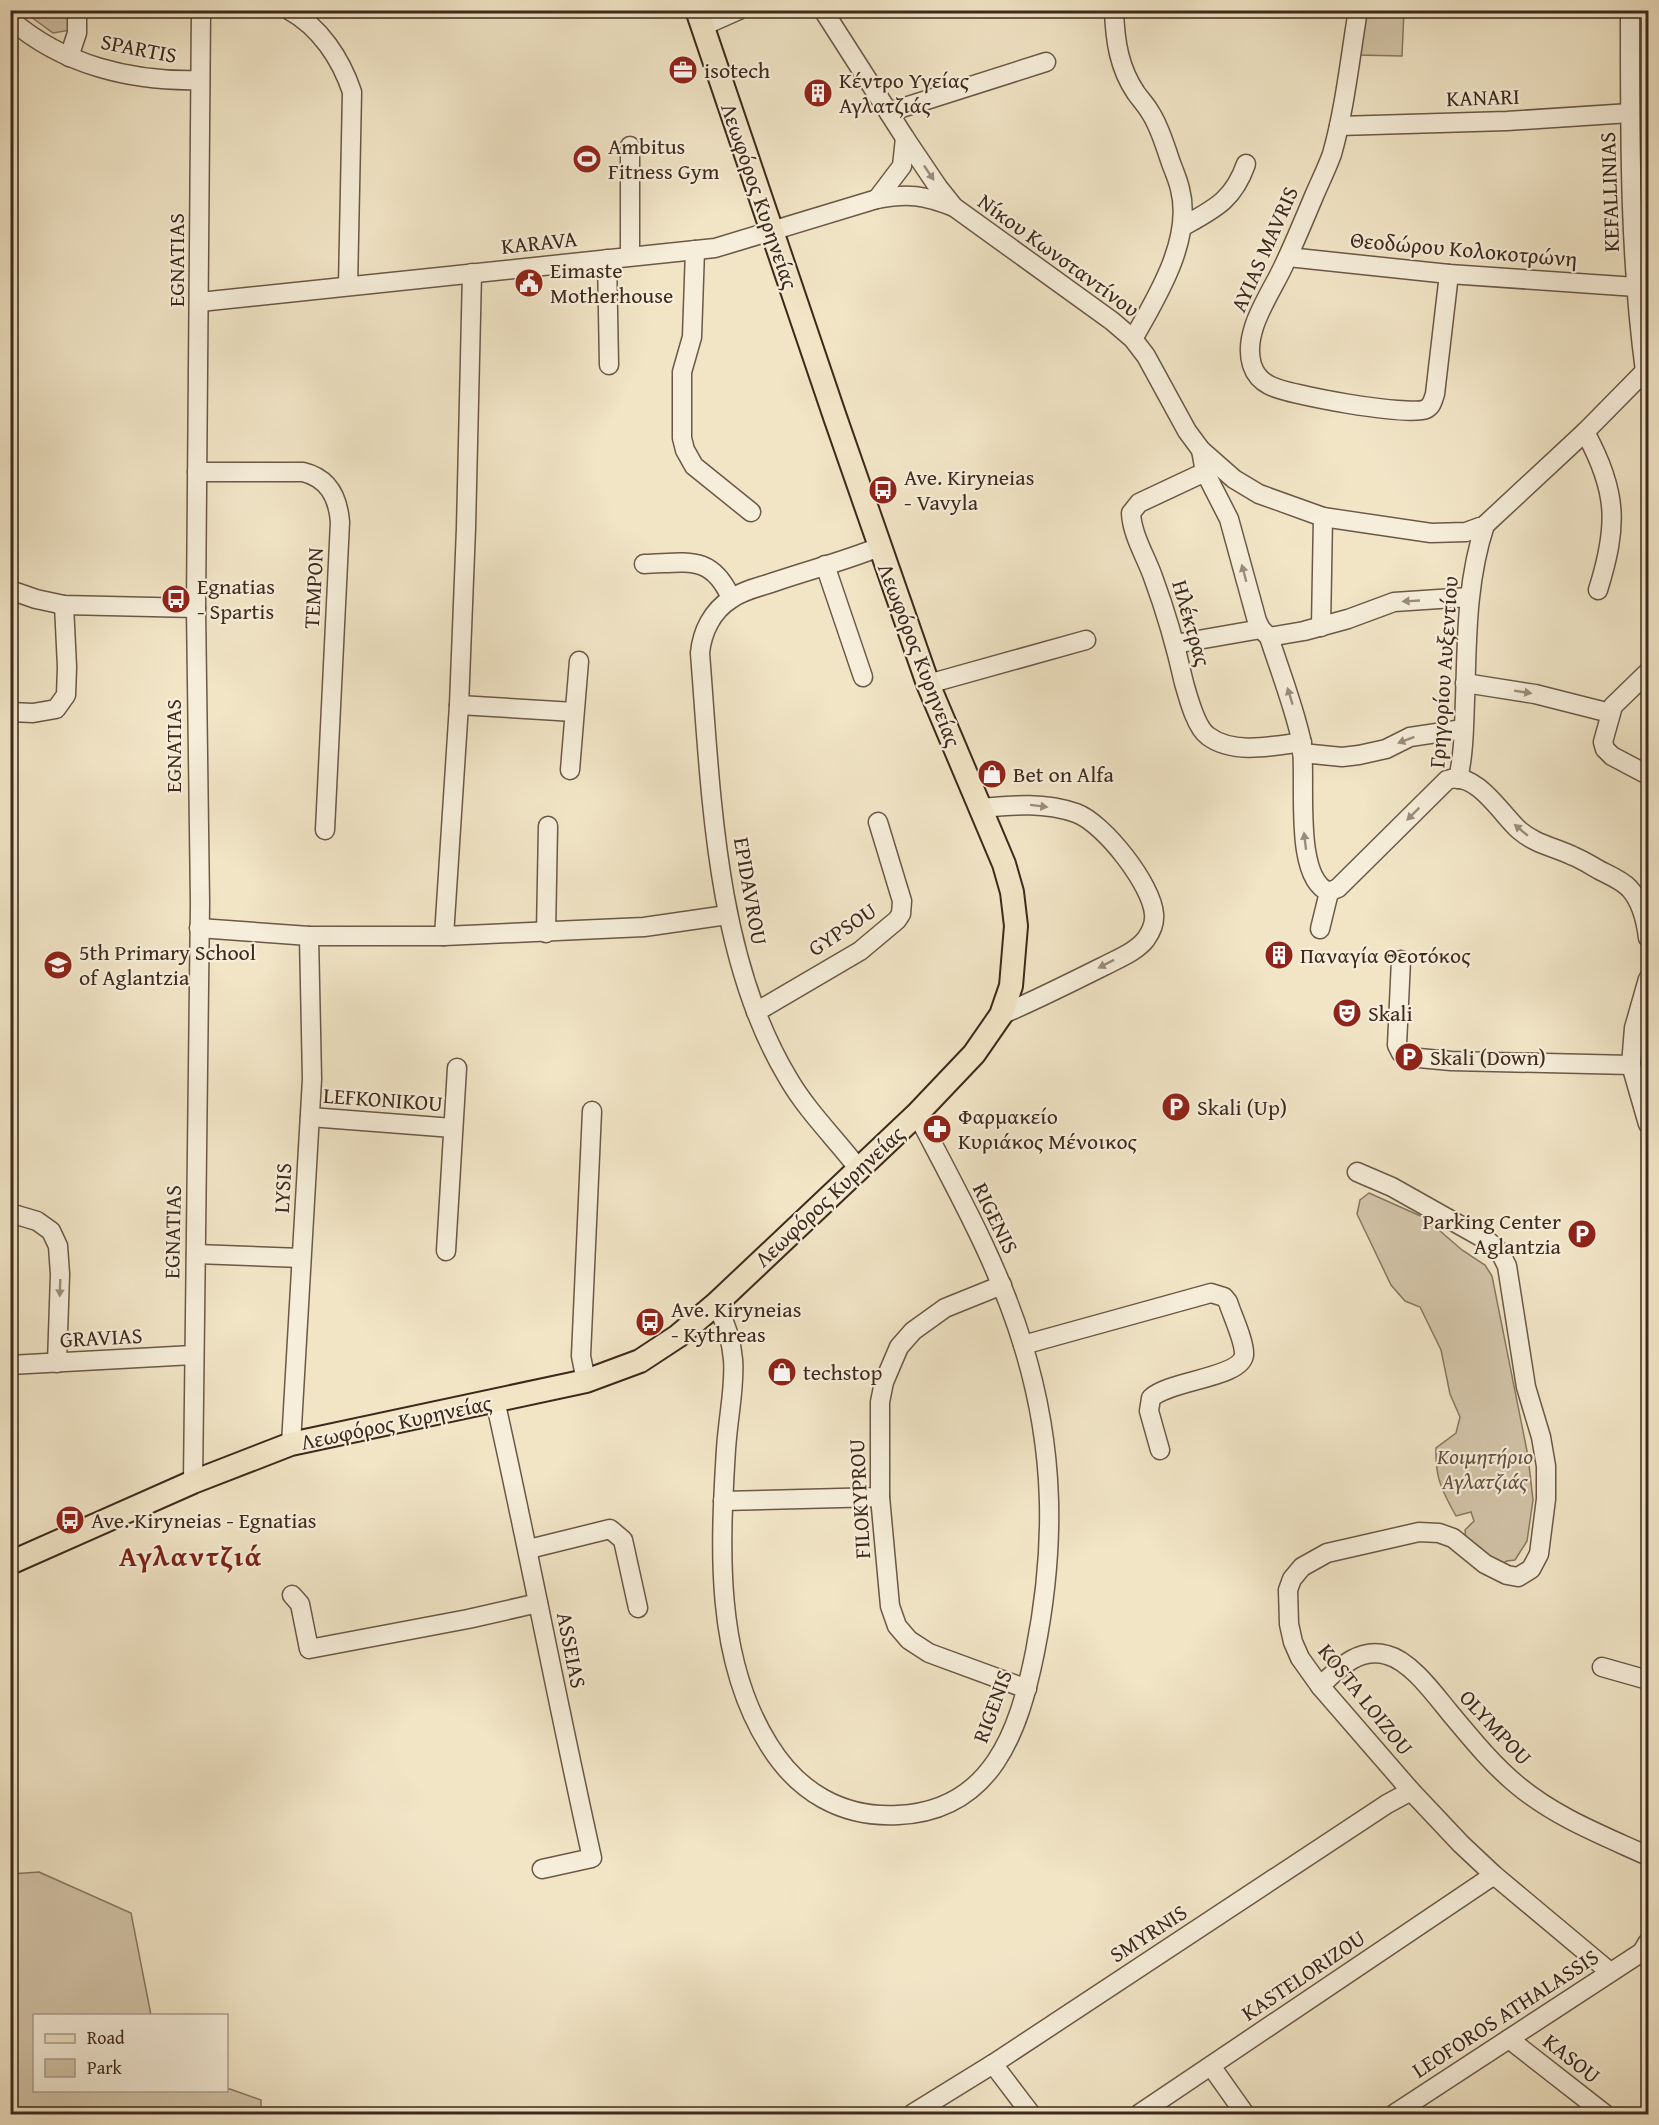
<svg xmlns="http://www.w3.org/2000/svg" width="1659" height="2125" font-family="'Gentium Book Plus',serif">
<rect width="100%" height="100%" fill="#f1e5c6"/>
<filter id="stains"><feTurbulence type="fractalNoise" baseFrequency=".00333" numOctaves="4"/><feColorMatrix values="0 0 0 0 .2 0 0 0 0 .09 0 0 0 0 .02 0 0 0 .5 -.17"/></filter>
<radialGradient id="worn" r=".72"><stop offset=".6" stop-color="#630" stop-opacity="0"/><stop offset="1" stop-color="#630" stop-opacity=".3"/></radialGradient>
<g fill="#d3c5a9" stroke="#887763" stroke-width="1.5">
<polygon points="23,11 68,11 71,30 53,33"/>
<polygon points="1365,11 1404,11 1402,56 1357,55"/>
<path d="M 1369,1193 L 1425,1218 L 1462,1250 L 1485,1265 L 1492,1276 L 1528,1456 L 1533,1500 L 1527,1541 L 1515,1560 L 1507,1561 L 1497,1566 L 1466,1541 L 1465,1530 L 1474,1521 L 1471,1512 L 1456,1516 C 1442,1491 1435,1478 1436,1448 L 1456,1433 L 1460,1417 L 1450,1394 L 1441,1350 L 1420,1307 L 1405,1301 L 1391,1285 L 1357,1214 L 1360,1200 Z"/>
<polygon points="39,1872 131,1913 151,2015 34,2016 34,2090 226,2090 227,2088 261,2100 261,2114 11,2114 11,1874"/>
</g>
<g fill="none" stroke-linecap="round" stroke-linejoin="round">
<g stroke="#6b5847" stroke-width="21">
<g id="minor">
<path d="M 289,10 C 320,27 341,59 352,92 L 348,286"/>
<polyline points="823,10 905,138 938,187 954,207 1112,321 1133,339 1146,356 1187,431 1201,450 1234,479 1259,494 1323,517 1431,533 1466,532 1485,525 1585,432 1648,368"/>
<path d="M 1114,10 C 1115,41 1119,68 1136,93 C 1141,100 1146,105 1150,112 C 1160,127 1165,146 1171,163 C 1174,171 1178,180 1180,189 C 1193,239 1157,297 1133,339"/>
<path d="M 1358,10 C 1350,58 1345,108 1332,154 C 1327,168 1320,182 1314,196 C 1304,220 1294,244 1283,267 C 1270,295 1242,332 1252,365 C 1255,374 1261,381 1269,385 C 1286,395 1410,417 1426,409 C 1432,406 1433,400 1435,394 L 1449,274"/>
<path d="M 1630,10 C 1630,131 1629,252 1645,371"/>
<path d="M 10,19 C 62,65 132,82 200,80"/>
<polyline points="703,26 739,10"/>
<polyline points="69,57 77,33 77,10"/>
<polyline points="889,112 1046,62"/>
<polyline points="1339,126 1507,121 1630,113"/>
<polyline points="630,146 630,256"/>
<polyline points="877,199 902,166 905,138"/>
<path d="M 1182,227 C 1214,209 1233,201 1246,164"/>
<polyline points="695,250 692,337 682,372 682,438 685,450 694,466 751,512"/>
<polyline points="1288,257 1449,274 1636,287"/>
<polyline points="607,259 609,365"/>
<path d="M 200,302 L 715,248 L 877,199 C 908,193 924,195 954,207"/>
<path d="M 1585,432 C 1618,492 1618,526 1598,590"/>
<path d="M 1201,450 L 1205,472 L 1229,519 L 1257,621 L 1261,629 L 1269,637 C 1280,671 1293,704 1301,739 C 1308,771 1291,877 1329,892"/>
<path d="M 197,472 L 303,472 C 328,478 338,497 340,522 L 325,830"/>
<path d="M 1205,472 L 1139,503 L 1131,513 C 1132,535 1146,557 1153,577 C 1166,612 1176,647 1184,683 C 1188,697 1196,728 1208,736 C 1233,755 1273,746 1302,742"/>
<path d="M 644,564 C 686,563 711,553 731,598"/>
<polyline points="825,565 863,677"/>
<polyline points="10,590 36,599 64,605 196,608"/>
<polyline points="1321,627 1323,517"/>
<polyline points="1269,637 1304,631 1348,619 1394,602 1469,597"/>
<polyline points="1175,644 1261,629"/>
<polyline points="1648,672 1613,706 1603,742 1605,749 1612,756 1648,775"/>
<polyline points="1465,683 1535,694 1610,713"/>
<polyline points="928,684 1086,640"/>
<polyline points="459,705 574,712"/>
<polyline points="10,712 33,713 56,709 66,695 67,667 64,605"/>
<polyline points="1302,753 1342,757 1359,755 1386,749 1410,737 1463,729"/>
<polyline points="570,770 579,661"/>
<path d="M 1458,779 C 1464,753 1464,726 1465,700 C 1467,642 1466,582 1485,525"/>
<path d="M 981,808 C 1014,805 1044,802 1076,813 C 1104,823 1152,885 1154,914 C 1155,924 1151,932 1146,939 C 1136,952 1117,959 1104,966 C 1070,983 1036,1000 1001,1015"/>
<path d="M 1329,892 L 1338,888 L 1447,780 C 1476,770 1501,814 1519,830 C 1535,844 1554,847 1573,856 C 1583,860 1592,866 1601,871 C 1611,876 1621,880 1629,888 C 1641,901 1646,921 1648,938"/>
<polyline points="199,928 309,936 444,936 644,927 727,915"/>
<polyline points="1320,929 1329,892"/>
<polyline points="546,933 548,826"/>
<polyline points="444,936 459,705 466,528 472,273"/>
<polyline points="1401,960 1397,1045 1401,1053 1408,1057 1451,1061 1631,1065"/>
<polyline points="1648,979 1634,1028 1631,1065 1648,1124"/>
<polyline points="756,1012 860,951 897,920 901,914 902,901 878,822"/>
<polyline points="310,1117 453,1128"/>
<path d="M 858,1168 C 835,1138 807,1111 788,1078 C 715,957 711,792 700,653 C 702,632 712,611 731,599 C 743,590 760,587 774,582 C 809,570 845,561 879,547"/>
<polyline points="1357,1172 1392,1187 1488,1241 1500,1252 1507,1266 1526,1387 1541,1437 1546,1466 1546,1499 1539,1554 1531,1569 1518,1577 1507,1575 1485,1564 1453,1538 1439,1533 1419,1532 1327,1553 1302,1567 1292,1579 1288,1590 1289,1624 1293,1642 1300,1658 1320,1686 1411,1791 1461,1844 1494,1875 1610,1972"/>
<polyline points="10,1213 37,1221 51,1231 58,1246 60,1274 57,1363"/>
<polyline points="446,1251 457,1068"/>
<polyline points="196,1254 301,1258"/>
<polyline points="1002,1285 945,1308 913,1331 899,1347 884,1382 880,1402 880,1497 890,1606 897,1626 909,1640 929,1653 1027,1689"/>
<path d="M 716,1304 C 745,1359 730,1391 726,1449 C 720,1547 714,1658 769,1745 C 798,1792 842,1818 898,1815 C 992,1811 1019,1731 1035,1652 C 1056,1546 1055,1449 1023,1345 C 998,1263 956,1189 917,1114"/>
<path d="M 1023,1345 L 1211,1293 L 1224,1297 L 1228,1302 C 1232,1315 1245,1342 1244,1355 C 1241,1378 1170,1380 1151,1398 L 1149,1411 L 1160,1450"/>
<polyline points="10,1365 193,1355"/>
<polyline points="586,1381 581,1356 592,1111"/>
<path d="M 495,1400 C 529,1552 558,1706 592,1858 L 542,1869"/>
<polyline points="291,1444 312,1079 309,936"/>
<polyline points="193,1482 200,903 196,608 201,10"/>
<polyline points="723,1501 880,1497"/>
<polyline points="529,1549 610,1529 623,1540 638,1608"/>
<polyline points="292,1595 300,1604 309,1649 468,1619 538,1603"/>
<polyline points="1602,1667 1648,1680"/>
<path d="M 1320,1686 C 1339,1668 1359,1647 1387,1655 C 1411,1661 1435,1695 1450,1713 C 1471,1738 1491,1763 1516,1784 C 1555,1817 1602,1835 1648,1856"/>
<polyline points="1509,2039 1605,2114"/>
<polyline points="993,2064 1031,2114"/>
<polyline points="1211,2066 1245,2114"/>
<polyline points="912,2114 993,2064 1387,1804 1411,1791"/>
<polyline points="1139,2114 1494,1875"/>
<polyline points="1394,2114 1642,1952 1648,1942"/>
</g>
</g>
<g stroke="#3e291d" stroke-width="26">
<polyline id="major" points="10,1563 193,1482 291,1444 586,1381 640,1361 678,1336 716,1304 917,1114 974,1054 1001,1015 1011,986 1016,926 1012,892 1004,864 928,684 835,417 697,10"/>
</g>
<use href="#minor" stroke="#f6eeda" stroke-width="18"/>
<use href="#major" stroke="#f1e5c6" stroke-width="22"/>
</g>
<defs><path id="oneway-solid" d="M-6-.8H1V-3.2L6.5 0L1 3.2V.8H-6Z" transform="scale(1.5)"/></defs>
<g fill="#9a8c7c">
<use href="#oneway-solid" transform="translate(929 173) rotate(56)"/>
<use href="#oneway-solid" transform="translate(1244 573) rotate(-105)"/>
<use href="#oneway-solid" transform="translate(1411 601) rotate(177)"/>
<use href="#oneway-solid" transform="translate(1523 692) rotate(9)"/>
<use href="#oneway-solid" transform="translate(1290 696) rotate(-107)"/>
<use href="#oneway-solid" transform="translate(1406 740) rotate(159)"/>
<use href="#oneway-solid" transform="translate(1039 806) rotate(7)"/>
<use href="#oneway-solid" transform="translate(1413 814) rotate(135)"/>
<use href="#oneway-solid" transform="translate(1521 830) rotate(-140)"/>
<use href="#oneway-solid" transform="translate(1305 841) rotate(-97)"/>
<use href="#oneway-solid" transform="translate(1106 964) rotate(153)"/>
<use href="#oneway-solid" transform="translate(60 1288) rotate(92)"/>
</g>
<defs>
<g id="office-disc" transform="scale(1.5)"><circle r="9.5" fill="#8f2418" stroke="#f6eeda"/><path d="M-6-3h4V-5.5h4V-3h4V5H-6ZM-1-4.5V-3h2v-1.5ZM-6 0V1H6V0Z" fill="#fff"/></g>
<g id="building-disc" transform="scale(1.5)"><circle r="9.5" fill="#8f2418" stroke="#f6eeda"/><path d="M-4-6H4V6H1V3H-1V6H-4ZM-2.5-4.3h1.7v1.8h-1.7ZM.8-4.3h1.7v1.8H.8ZM-2.5-1h1.7V.8h-1.7ZM.8-1h1.7V.8H.8Z" fill="#fff"/></g>
<g id="stadium-disc" transform="scale(1.5)"><circle r="9.5" fill="#8f2418" stroke="#f6eeda"/><path d="M0-5a6.5 5 0 1 0 0 10a6.5 5 0 1 0 0-10ZM-3.5-1.8h7v3.6h-7Z" fill="#fff"/></g>
<g id="civic-disc" transform="scale(1.5)"><circle r="9.5" fill="#8f2418" stroke="#f6eeda"/><path d="M-.6-6.5H3V-4.5H.6V-3L4-1V1h2V6H-6V1h2V-1L-.6-3ZM-1.2 2.5V6h2.4V2.5Z" fill="#fff"/></g>
<g id="bus-disc" transform="scale(1.5)"><circle r="9.5" fill="#8f2418" stroke="#f6eeda"/><path d="M-5-6H5V4H4V6H2V4H-2V6H-4V4H-5ZM-3.5-4V0h7V-4ZM-3.5 1.2v1.5H-2V1.2ZM2 1.2v1.5H3.5V1.2Z" fill="#fff"/></g>
<g id="shop-disc" transform="scale(1.5)"><circle r="9.5" fill="#8f2418" stroke="#f6eeda"/><path d="M-5-2.5h2.3a2.7 3.5 0 0 1 5.4 0H5L5.5 6h-11ZM-1.5-2.5h3a1.5 2.3 0 0 0-3 0Z" fill="#fff"/></g>
<g id="school-disc" transform="scale(1.5)"><circle r="9.5" fill="#8f2418" stroke="#f6eeda"/><path d="M0-5L7-2L0 1L-7-2ZM-4 1L0 2.5L4 1V4Q0 6-4 4Z" fill="#fff"/></g>
<g id="theatre-disc" transform="scale(1.5)"><circle r="9.5" fill="#8f2418" stroke="#f6eeda"/><path d="M-5-5.5Q0-4 5-5.5V0Q5 5 0 6Q-5 5-5 0ZM-3.3-2.5H-1v1.5H-3.3ZM1-2.5H3.3v1.5H1ZM-2.8 1Q0 5.5 2.8 1Z" fill="#fff"/></g>
<g id="parking-disc" transform="scale(1.5)"><circle r="9.5" fill="#8f2418" stroke="#f6eeda"/><path d="M-3.5-5.5H1a3.5 3.5 0 0 1 0 7H-1V5.5H-3.5ZM-1-3.4V-.6H.8a1.4 1.4 0 0 0 0-2.8Z" fill="#fff"/></g>
<g id="pharmacy-disc" transform="scale(1.5)"><circle r="9.5" fill="#8f2418" stroke="#f6eeda"/><path d="M-2-6h4v4h4v4h-4v4h-4v-4h-4v-4h4Z" fill="#fff"/></g>
</defs>
<g fill-rule="evenodd">
<use href="#office-disc" x="683" y="70"/>
<use href="#building-disc" x="818" y="93"/>
<use href="#stadium-disc" x="587" y="159"/>
<use href="#civic-disc" x="529" y="283"/>
<use href="#bus-disc" x="883" y="490"/>
<use href="#bus-disc" x="176" y="599"/>
<use href="#shop-disc" x="992" y="774"/>
<use href="#building-disc" x="1279" y="955"/>
<use href="#school-disc" x="58" y="965"/>
<use href="#theatre-disc" x="1347" y="1013"/>
<use href="#parking-disc" x="1409" y="1057"/>
<use href="#parking-disc" x="1176" y="1107"/>
<use href="#pharmacy-disc" x="937" y="1129"/>
<use href="#parking-disc" x="1582" y="1234"/>
<use href="#bus-disc" x="650" y="1322"/>
<use href="#shop-disc" x="782" y="1372"/>
<use href="#bus-disc" x="70" y="1520"/>
</g>
<g text-anchor="middle" stroke-width="4.5" stroke-linejoin="round" paint-order="stroke">
<g font-size="22" fill="#3e291d" stroke="#f6eeda">
<text transform="translate(139 48) rotate(11)" y="8">SPARTIS</text>
<text transform="translate(1483 97) rotate(-2)" y="8">KANARI</text>
<text transform="translate(1609 192) rotate(-92)" y="8">KEFALLINIAS</text>
<text transform="translate(760 196) rotate(71)" y="8">Λεωφόρος Κυρηνείας</text>
<text transform="translate(539 242) rotate(-6)" y="8">KARAVA</text>
<text transform="translate(1264 249) rotate(-66)" y="8">AYIAS MAVRIS</text>
<text transform="translate(1464 249) rotate(5)" y="8">Θεοδώρου Κολοκοτρώνη</text>
<text transform="translate(1059 255) rotate(36)" y="8">Νίκου Κωνσταντίνου</text>
<text transform="translate(176 260) rotate(-90)" y="8">EGNATIAS</text>
<text transform="translate(313 588) rotate(-87)" y="8">TEMPON</text>
<text transform="translate(1192 623) rotate(74)" y="8">Ηλέκτρας</text>
<text transform="translate(920 655) rotate(69)" y="8">Λεωφόρος Κυρηνείας</text>
<text transform="translate(1443 672) rotate(-86)" y="8">Γρηγορίου Αυξεντίου</text>
<text transform="translate(173 746) rotate(-90)" y="8">EGNATIAS</text>
<text transform="translate(751 891) rotate(80)" y="8">EPIDAVROU</text>
<text transform="translate(842 929) rotate(-34)" y="8">GYPSOU</text>
<text transform="translate(383 1099) rotate(4)" y="8">LEFKONIKOU</text>
<text transform="translate(282 1188) rotate(-87)" y="8">LYSIS</text>
<text transform="translate(829 1196) rotate(-43)" y="8">Λεωφόρος Κυρηνείας</text>
<text transform="translate(996 1218) rotate(64)" y="8">RIGENIS</text>
<text transform="translate(172 1232) rotate(-89)" y="8">EGNATIAS</text>
<text transform="translate(101 1337) rotate(-3)" y="8">GRAVIAS</text>
<text transform="translate(396 1422) rotate(-12)" y="8">Λεωφόρος Κυρηνείας</text>
<text transform="translate(859 1499) rotate(-93)" y="8">FILOKYPROU</text>
<text transform="translate(572 1650) rotate(79)" y="8">ASSEIAS</text>
<text transform="translate(1366 1699) rotate(51)" y="8">KOSTA LOIZOU</text>
<text transform="translate(992 1706) rotate(-70)" y="8">RIGENIS</text>
<text transform="translate(1496 1727) rotate(47)" y="8">OLYMPOU</text>
<text transform="translate(1148 1933) rotate(-33)" y="8">SMYRNIS</text>
<text transform="translate(1303 1975) rotate(-34)" y="8">KASTELORIZOU</text>
<text transform="translate(1505 2013) rotate(-33)" y="8">LEOFOROS ATHALASSIS</text>
<text transform="translate(1572 2058) rotate(38)" y="8">KASOU</text>
</g>
<g font-size="22" fill="#3e291d" stroke="#f6eeda" text-anchor="start">
<text x="704" y="78">isotech</text>
<text x="839" y="88">Κέντρο Υγείας<tspan x="839" dy="25">Αγλατζιάς</tspan></text>
<text x="608" y="154">Ambitus<tspan x="608" dy="25">Fitness Gym</tspan></text>
<text x="550" y="278">Eimaste<tspan x="550" dy="25">Motherhouse</tspan></text>
<text x="904" y="485">Ave. Kiryneias<tspan x="904" dy="25">- Vavyla</tspan></text>
<text x="197" y="594">Egnatias<tspan x="197" dy="25">- Spartis</tspan></text>
<text x="1013" y="782">Bet on Alfa</text>
<text x="79" y="960">5th Primary School<tspan x="79" dy="25">of Aglantzia</tspan></text>
<text x="1300" y="963">Παναγία Θεοτόκος</text>
<text x="1368" y="1021">Skali</text>
<text x="1430" y="1065">Skali (Down)</text>
<text x="1197" y="1115">Skali (Up)</text>
<text x="958" y="1124">Φαρμακείο<tspan x="958" dy="25">Κυριάκος Μένοικος</tspan></text>
<text x="1561" y="1229" text-anchor="end">Parking Center<tspan x="1561" dy="25">Aglantzia</tspan></text>
<text x="671" y="1317">Ave. Kiryneias<tspan x="671" dy="25">- Kythreas</tspan></text>
<text x="803" y="1380">techstop</text>
<text x="91" y="1528">Ave. Kiryneias - Egnatias</text>
</g>
<g font-size="22" font-style="italic" fill="#635040" stroke="#f6eeda">
<text x="1485" y="1464">Κοιμητήριο<tspan x="1485" dy="25">Αγλατζιάς</tspan></text>
</g>
<g font-size="28" font-weight="bold" letter-spacing="1.5" fill="#7a1f14" stroke="#f6eeda">
<text x="191" y="1566">Αγλαντζιά</text>
</g>
</g>
<rect width="1659" height="2125" fill="none" stroke="#f1e5c6" stroke-width="36"/>
<rect x="12" y="12" width="1635" height="2101" fill="none" stroke="#3e291d" stroke-width="3"/>
<rect x="18" y="18" width="1623" height="2089" fill="none" stroke="#3e291d" stroke-width="1.5"/>
<rect x="33" y="2014" width="195" height="78" fill="#f6eeda" stroke="#ac9f8e" stroke-width="1.5"/>
<rect x="45" y="2034" width="30" height="9" fill="#f1e5c6" stroke="#ac9f8e" stroke-width="1.5"/>
<text x="87" y="2044" font-size="18" fill="#3e291d">Road</text>
<rect x="45" y="2059" width="30" height="18" fill="#d3c5a9" stroke="#ac9f8e" stroke-width="1.5"/>
<text x="87" y="2074" font-size="18" fill="#3e291d">Park</text>
<rect width="100%" height="100%" filter="url(#stains)"/>
<rect width="100%" height="100%" fill="url(#worn)"/>
</svg>
